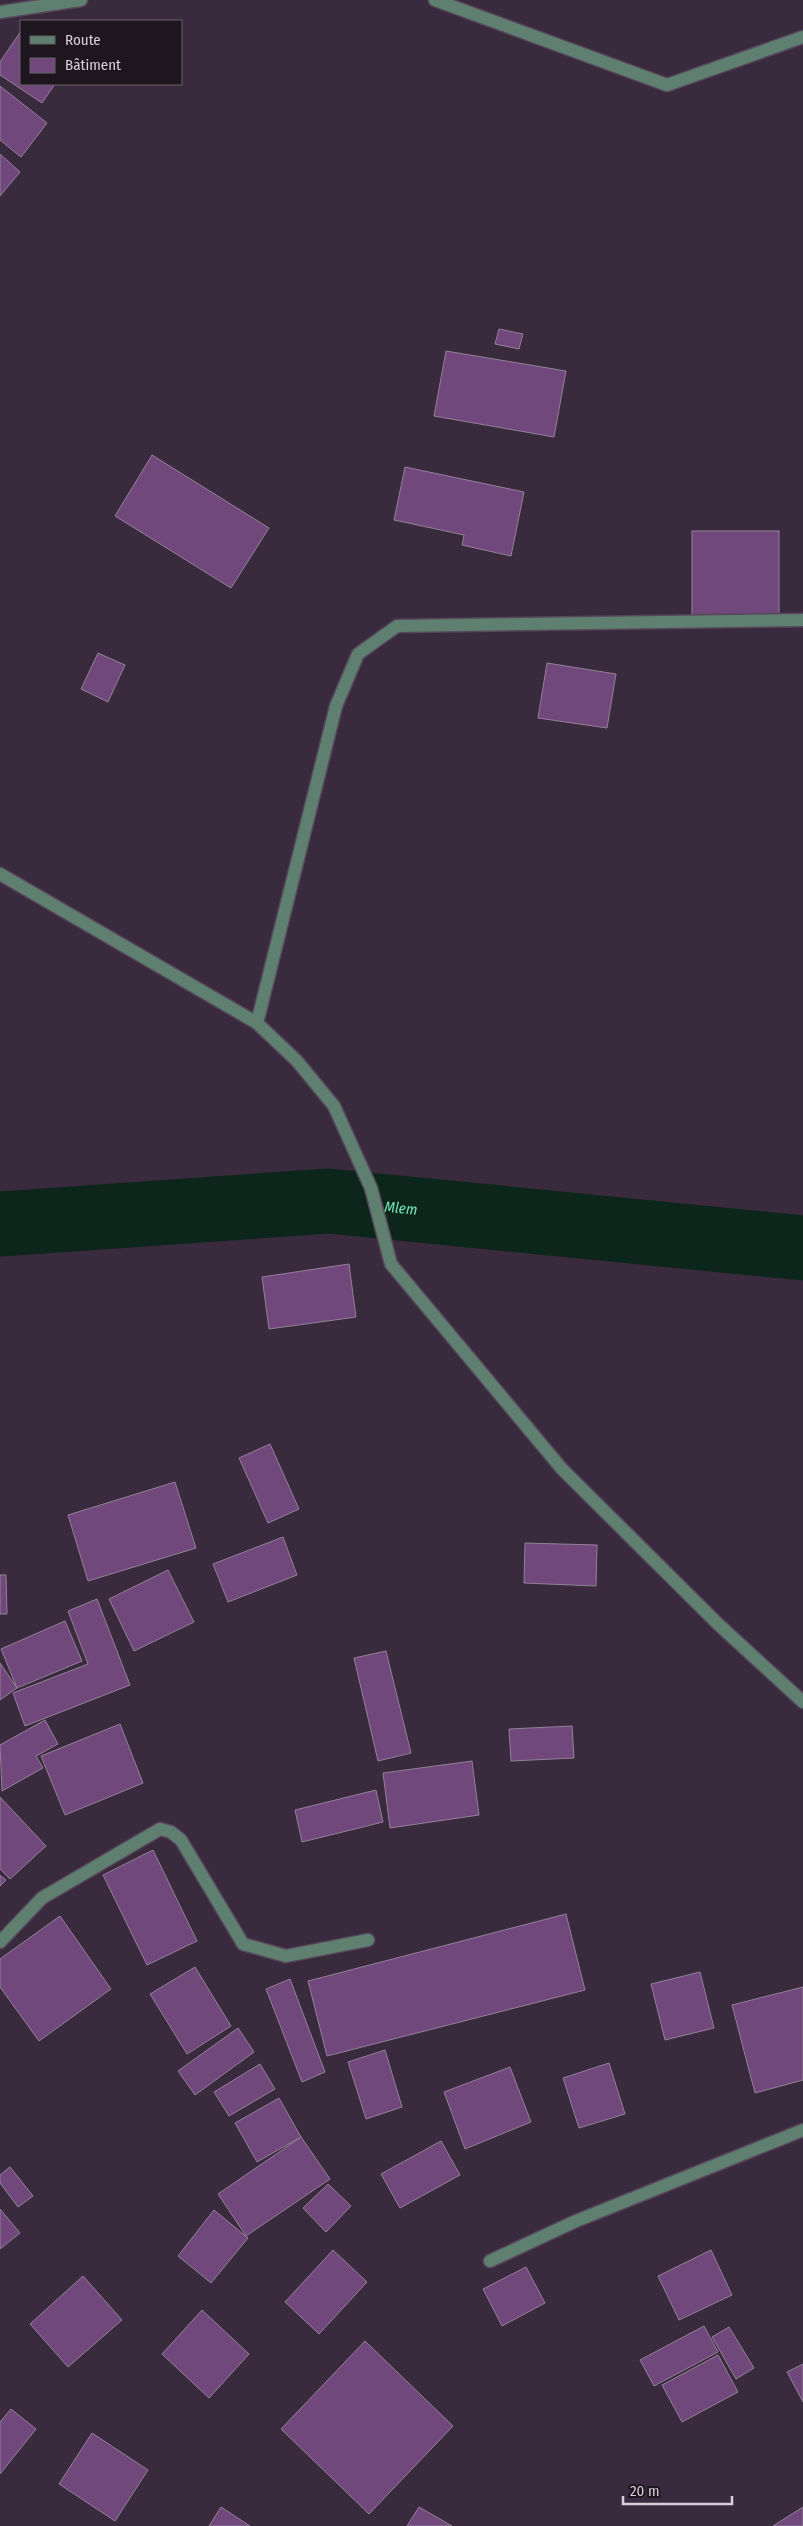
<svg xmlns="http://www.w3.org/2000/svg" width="803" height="2526" font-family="'Fira Sans Condensed',sans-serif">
<rect width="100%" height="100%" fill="#3a2a3e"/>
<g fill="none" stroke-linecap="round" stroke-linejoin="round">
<path stroke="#0c261b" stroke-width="65" id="s1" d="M 0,1224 L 328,1201 L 803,1248"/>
</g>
<g fill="#71487c" stroke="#938198">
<polygon points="21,31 21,84 55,84 42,103 0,75 0,62"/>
<polygon points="0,86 47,123 21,157 0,140"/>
<polygon points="0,154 20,172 0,196"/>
<polygon points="499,329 523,334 519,349 495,344"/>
<polygon points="446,351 566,371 554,437 434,416"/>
<polygon points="152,455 269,528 231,588 115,516"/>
<polygon points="405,467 524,492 511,556 462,545 464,535 394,520"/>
<rect x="692" y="531" width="87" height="85"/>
<polygon points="98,653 125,665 108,702 81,689"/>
<polygon points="547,663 616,674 607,728 538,718"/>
<polygon points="349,1264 356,1317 269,1329 262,1277"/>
<polygon points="270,1444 299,1509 268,1523 239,1458"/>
<polygon points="175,1482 196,1548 88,1581 68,1515"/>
<polygon points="283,1537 297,1575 228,1602 213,1564"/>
<polygon points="525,1543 597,1545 596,1586 524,1583"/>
<polygon points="168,1570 194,1622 134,1651 109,1599"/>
<polygon points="0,1575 6,1575 7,1614 0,1614"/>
<polygon points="97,1599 130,1685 25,1726 13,1693 88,1664 68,1611"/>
<polygon points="65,1621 82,1661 17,1688 1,1649"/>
<polygon points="386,1651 411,1753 378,1761 354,1658"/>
<polygon points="0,1663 17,1688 0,1700"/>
<polygon points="45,1720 58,1744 36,1756 43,1768 2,1791 0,1745"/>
<polygon points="120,1724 143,1783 65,1815 41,1756"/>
<polygon points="572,1726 574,1758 511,1761 509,1729"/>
<polygon points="472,1761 479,1815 390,1828 383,1773"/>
<polygon points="376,1790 383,1822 302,1842 295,1810"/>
<polygon points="0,1797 46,1846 10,1879 0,1869"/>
<polygon points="153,1850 197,1941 147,1965 103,1875"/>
<polygon points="0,1875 6,1880 0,1886"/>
<polygon points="566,1914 585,1990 327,2056 308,1981"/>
<polygon points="60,1916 111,1989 39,2041 0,1987 0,1959"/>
<polygon points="195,1967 231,2026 187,2054 150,1994"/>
<polygon points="700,1972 714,2028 665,2040 651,1984"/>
<polygon points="290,1979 325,2072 302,2082 266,1989"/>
<polygon points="803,1987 803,2080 755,2093 732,2005"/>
<polygon points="238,2028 254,2052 195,2095 178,2071"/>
<polygon points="385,2050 402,2107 366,2119 348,2062"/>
<polygon points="609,2063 625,2114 579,2128 563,2078"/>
<polygon points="260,2064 275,2089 229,2116 214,2092"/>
<polygon points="510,2067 531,2122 465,2149 444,2092"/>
<polygon points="279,2098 301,2137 257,2162 235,2123"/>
<polygon points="301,2137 330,2179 246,2236 218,2194"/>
<polygon points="441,2141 460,2175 400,2208 381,2174"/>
<polygon points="10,2167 33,2196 18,2207 0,2183 0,2175"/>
<polygon points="328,2184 351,2206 326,2232 303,2208"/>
<polygon points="0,2209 20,2233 0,2249"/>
<polygon points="214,2210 248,2238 211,2283 178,2256"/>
<polygon points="333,2250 367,2282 319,2334 285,2302"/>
<polygon points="711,2250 732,2295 679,2320 658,2276"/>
<polygon points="526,2267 545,2303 502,2326 483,2289"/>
<polygon points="83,2276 122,2320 68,2367 30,2324"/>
<polygon points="202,2310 249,2354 209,2398 162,2354"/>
<polygon points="704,2326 718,2352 654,2386 640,2360"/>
<polygon points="729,2327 754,2368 736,2379 712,2337"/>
<polygon points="365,2341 453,2426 369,2514 281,2429"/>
<polygon points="718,2355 738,2392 682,2422 662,2385"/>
<polygon points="803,2364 803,2402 787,2372"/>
<polygon points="11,2409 36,2429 0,2474 0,2422"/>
<polygon points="92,2433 148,2470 115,2521 59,2484"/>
<polygon points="221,2507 250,2526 209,2526"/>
<polygon points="419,2507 452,2526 407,2526"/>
<polygon points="803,2507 803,2526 773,2526"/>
</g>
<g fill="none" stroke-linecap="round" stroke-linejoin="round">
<g stroke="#56485a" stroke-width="15">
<g id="minor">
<polyline points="435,0 667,85 803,37"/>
<polyline points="0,12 81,0"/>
<polyline points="0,874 257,1023 297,1061 334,1106 371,1188 391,1264 562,1469 718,1624 803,1702"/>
<polyline points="257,1023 336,706 358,654 397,626 803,620"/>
<polyline points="0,1942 42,1898 160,1829 171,1832 181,1840 243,1944 286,1956 368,1940"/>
<polyline points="490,2261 576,2221 803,2130"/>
</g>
</g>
<use href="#minor" stroke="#5f7f70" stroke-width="12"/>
</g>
<g text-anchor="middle" stroke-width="4.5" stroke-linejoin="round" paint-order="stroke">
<g font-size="15" font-style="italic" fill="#72e5b7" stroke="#1d161f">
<text dy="5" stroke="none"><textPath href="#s1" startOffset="402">Mlem</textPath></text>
</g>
</g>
<rect x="20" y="20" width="162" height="65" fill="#1d161f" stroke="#68606a"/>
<rect x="30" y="36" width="25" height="8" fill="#5f7f70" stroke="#68606a"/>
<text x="65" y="45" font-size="15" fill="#d8cfdb">Route</text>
<rect x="30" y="58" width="25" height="15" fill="#71487c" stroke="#68606a"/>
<text x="65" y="70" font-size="15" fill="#d8cfdb">Bâtiment</text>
<path d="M623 2496v8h109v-8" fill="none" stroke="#d8cfdb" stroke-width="2.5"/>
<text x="630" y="2496" font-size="15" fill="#d8cfdb" stroke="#1d161f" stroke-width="4" paint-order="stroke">20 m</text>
</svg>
